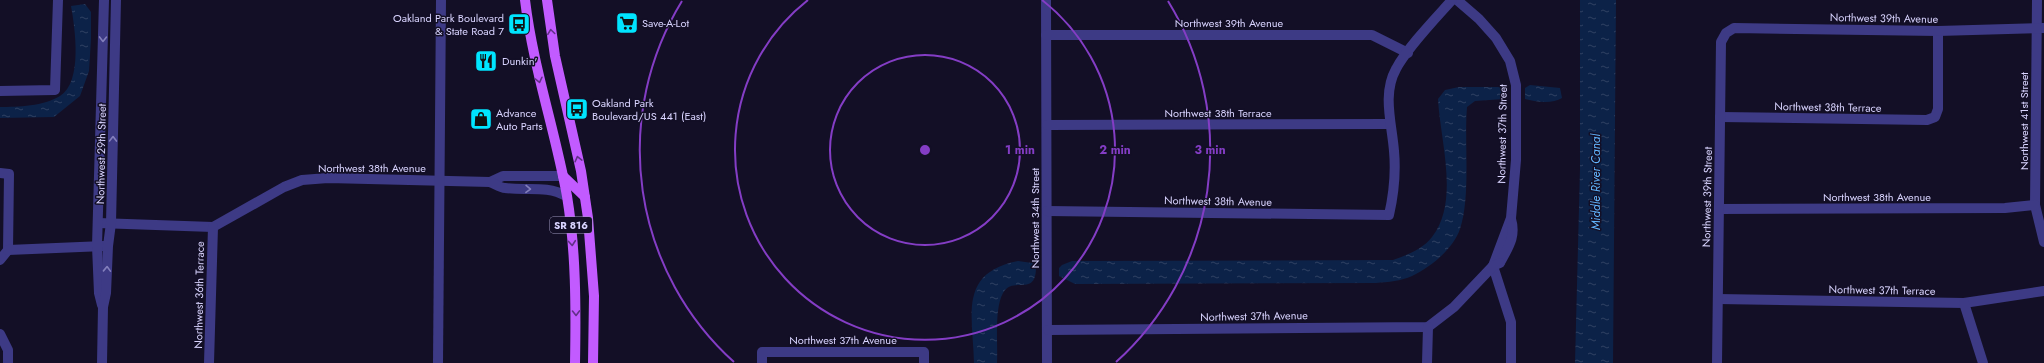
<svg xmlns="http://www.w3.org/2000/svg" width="2044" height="363" font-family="Jost,sans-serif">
<defs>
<pattern id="water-ripples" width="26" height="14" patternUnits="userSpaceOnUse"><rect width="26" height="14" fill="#0c2248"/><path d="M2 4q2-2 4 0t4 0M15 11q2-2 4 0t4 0" fill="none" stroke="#2f4163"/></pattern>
</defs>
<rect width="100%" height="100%" fill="#130f26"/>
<g fill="url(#water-ripples)">
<polygon points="1580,0 1616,0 1613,363 1575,363 1580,169"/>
<path d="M 85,4 L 91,12 L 91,39 L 89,71 L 80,96 L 54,117 L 0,118 L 0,107 C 18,107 44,106 60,96 C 83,82 75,28 71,6 Z"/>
<path d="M 1530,85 L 1560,88 L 1562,98 C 1553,104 1535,102 1525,99 L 1525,88 Z"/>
<path d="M 1459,87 L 1500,87 L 1504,90 L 1504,99 L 1475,101 L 1467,107 C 1464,142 1471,196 1460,229 C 1453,249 1431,267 1412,276 C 1401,281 1388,282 1376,283 L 1075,284 L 1059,276 L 1059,268 L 1062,265 L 1072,261 L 1393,260 C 1407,255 1423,249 1432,237 C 1460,202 1440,140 1438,99 L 1445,90 Z"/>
<path d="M 1018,261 L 1032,263 L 1036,267 C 1036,298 1013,275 1003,293 C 994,309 998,344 997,363 L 974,363 C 973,315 958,273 1018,261 Z"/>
</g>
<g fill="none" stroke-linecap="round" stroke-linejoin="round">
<g stroke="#3d3a85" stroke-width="10">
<polyline points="1046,0 1047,363"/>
<polyline points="1457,0 1479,19 1496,38 1510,61 1516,85 1516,160 1511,218 1493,266 1511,322 1511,363"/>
<polyline points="2037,0 2035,205 2044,242"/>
<polyline points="1046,35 1372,35 1408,53"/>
<polyline points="0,91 55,90 58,0"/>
<polyline points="1720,117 1927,120 1935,117 1938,109 1938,31"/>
<polyline points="1047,125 1390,124"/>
<polyline points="0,173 9,174 8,250 0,260"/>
<polyline points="490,182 503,176 563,176"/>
<polyline points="1719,209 2005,208 2035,205"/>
<path d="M 1047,211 L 1389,215 C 1394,193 1396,173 1394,151 C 1392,124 1382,94 1396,69 C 1407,48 1435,19 1452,0"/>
<path d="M 98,223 L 213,227 L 284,187 L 302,180 L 328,178 L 490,182 C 495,184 500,188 505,188 C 526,191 547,185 566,196"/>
<polyline points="8,250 104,246"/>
<path d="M 1501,261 C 1509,246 1516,236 1511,219"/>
<polyline points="1718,299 1964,303 2044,291"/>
<polyline points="1964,303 1983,363"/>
<polyline points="102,305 99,293 97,246 104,0"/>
<polyline points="1048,330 1428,327 1454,307 1493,266 1500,263"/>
<polyline points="0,334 8,350 8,363"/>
<polyline points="102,363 103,307 106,293 108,246 111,223 116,0"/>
<polyline points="209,363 213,227"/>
<polyline points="438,363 441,0"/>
<polyline points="762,363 762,352 924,352 924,363"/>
<polyline points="1427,363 1428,327"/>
<polyline points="1717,363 1721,42 1726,33 1734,28 1938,31 2044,28"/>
</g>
<g stroke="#c25bff" stroke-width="10">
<path d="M 525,0 C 533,67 555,130 567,196 C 576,251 576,307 575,363"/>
<polyline points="547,0 555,56 581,171 588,218 594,296 593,363"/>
<polyline points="563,176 585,197"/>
</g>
</g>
<defs><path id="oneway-chevron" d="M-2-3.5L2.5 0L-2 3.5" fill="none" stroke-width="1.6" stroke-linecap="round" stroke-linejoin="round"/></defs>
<g stroke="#623188">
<use href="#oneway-chevron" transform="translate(551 32) rotate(-98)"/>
<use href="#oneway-chevron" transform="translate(539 80) rotate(77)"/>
<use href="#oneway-chevron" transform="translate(578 159) rotate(-104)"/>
<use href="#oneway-chevron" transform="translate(572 243) rotate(85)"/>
<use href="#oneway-chevron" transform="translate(576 313) rotate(89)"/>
</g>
<g stroke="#837fbc">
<use href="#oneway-chevron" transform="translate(103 39) rotate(91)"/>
<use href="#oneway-chevron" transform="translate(113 139) rotate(-89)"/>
<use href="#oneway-chevron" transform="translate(528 189) rotate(1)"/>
<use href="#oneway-chevron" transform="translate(107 269) rotate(-88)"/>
</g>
<g fill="none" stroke="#843dc5" stroke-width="2">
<circle cx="925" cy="150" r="95"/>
<path d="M1042 0A190 190 0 1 1 808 0"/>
<path d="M734 362A285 285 0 0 1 682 1M1168 1A285 285 0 0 1 1116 362"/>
</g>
<defs>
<g id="supermarket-square" transform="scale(1.15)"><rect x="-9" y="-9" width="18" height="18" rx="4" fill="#00e5ff" stroke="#130f26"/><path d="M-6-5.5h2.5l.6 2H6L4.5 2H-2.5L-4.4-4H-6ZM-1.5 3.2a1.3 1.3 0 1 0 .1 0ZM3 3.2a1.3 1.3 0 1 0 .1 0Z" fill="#111"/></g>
<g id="bus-square" transform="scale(1.15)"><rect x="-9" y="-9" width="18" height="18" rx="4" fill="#00e5ff" stroke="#130f26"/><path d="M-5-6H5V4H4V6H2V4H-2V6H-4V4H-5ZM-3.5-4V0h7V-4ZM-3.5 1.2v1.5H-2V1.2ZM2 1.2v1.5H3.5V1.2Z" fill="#111"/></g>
<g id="restaurant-square" transform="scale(1.15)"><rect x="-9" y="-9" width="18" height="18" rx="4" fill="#00e5ff" stroke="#130f26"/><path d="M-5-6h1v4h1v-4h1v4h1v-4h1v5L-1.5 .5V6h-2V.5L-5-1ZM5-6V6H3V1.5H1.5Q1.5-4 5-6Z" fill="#111"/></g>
<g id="shop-square" transform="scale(1.15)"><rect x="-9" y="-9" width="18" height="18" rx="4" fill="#00e5ff" stroke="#130f26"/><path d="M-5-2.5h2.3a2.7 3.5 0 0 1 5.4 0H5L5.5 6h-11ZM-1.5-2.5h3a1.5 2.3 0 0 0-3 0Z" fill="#111"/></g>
</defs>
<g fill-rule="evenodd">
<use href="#supermarket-square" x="627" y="23"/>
<use href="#bus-square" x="519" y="24"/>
<use href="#restaurant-square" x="486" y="61"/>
<use href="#bus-square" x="577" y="109"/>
<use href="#shop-square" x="481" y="119"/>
</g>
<g text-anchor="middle" stroke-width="3" stroke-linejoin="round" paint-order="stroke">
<rect fill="#130f26" stroke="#9e99be" stroke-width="1" x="550" y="217" width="42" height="16" rx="3"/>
<g font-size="10" font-weight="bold" fill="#d9d4ff">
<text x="571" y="229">SR 816</text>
</g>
<g font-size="11" fill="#d9d4ff" stroke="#130f26" text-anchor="start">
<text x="504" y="22" text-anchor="end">Oakland Park Boulevard<tspan x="504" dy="13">&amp; State Road 7</tspan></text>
<text x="642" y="27">Save-A-Lot</text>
<text x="502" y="65">Dunkin'</text>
<text x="592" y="107">Oakland Park<tspan x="592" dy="13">Boulevard/US 441 (East)</tspan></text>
<text x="496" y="117">Advance<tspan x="496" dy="13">Auto Parts</tspan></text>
</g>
<g font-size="11" fill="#d9d4ff" stroke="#130f26">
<text transform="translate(1884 18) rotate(1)" y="4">Northwest 39th Avenue</text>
<text x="1229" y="27">Northwest 39th Avenue</text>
<text transform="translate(1828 107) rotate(1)" y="4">Northwest 38th Terrace</text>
<text x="1218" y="117">Northwest 38th Terrace</text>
<text transform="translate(2024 121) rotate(-90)" y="4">Northwest 41st Street</text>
<text transform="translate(1502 134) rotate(-89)" y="4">Northwest 37th Street</text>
<text transform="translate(101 154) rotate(-89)" y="4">Northwest 29th Street</text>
<text x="372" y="172">Northwest 38th Avenue</text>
<text transform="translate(1707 197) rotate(-89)" y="4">Northwest 39th Street</text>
<text x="1877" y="201">Northwest 38th Avenue</text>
<text transform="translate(1218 201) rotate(1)" y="4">Northwest 38th Avenue</text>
<text transform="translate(1035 218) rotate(-90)" y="4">Northwest 34th Street</text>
<text transform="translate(1882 290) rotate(1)" y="4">Northwest 37th Terrace</text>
<text transform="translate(199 295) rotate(-89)" y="4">Northwest 36th Terrace</text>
<text transform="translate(1254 316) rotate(-1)" y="4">Northwest 37th Avenue</text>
<text x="843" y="344">Northwest 37th Avenue</text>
</g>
<g font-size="12" font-style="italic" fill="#62b6ff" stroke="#130f26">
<text transform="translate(1596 182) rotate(-90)" y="4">Middle River Canal</text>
</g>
</g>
<circle cx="925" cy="150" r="6" fill="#843dc5" stroke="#130f26" stroke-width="2"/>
<g font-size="12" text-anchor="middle" font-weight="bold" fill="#843dc5" stroke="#130f26" stroke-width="3" stroke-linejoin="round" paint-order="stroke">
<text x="1020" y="154">1 min</text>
<text x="1115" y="154">2 min</text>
<text x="1210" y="154">3 min</text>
</g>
</svg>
